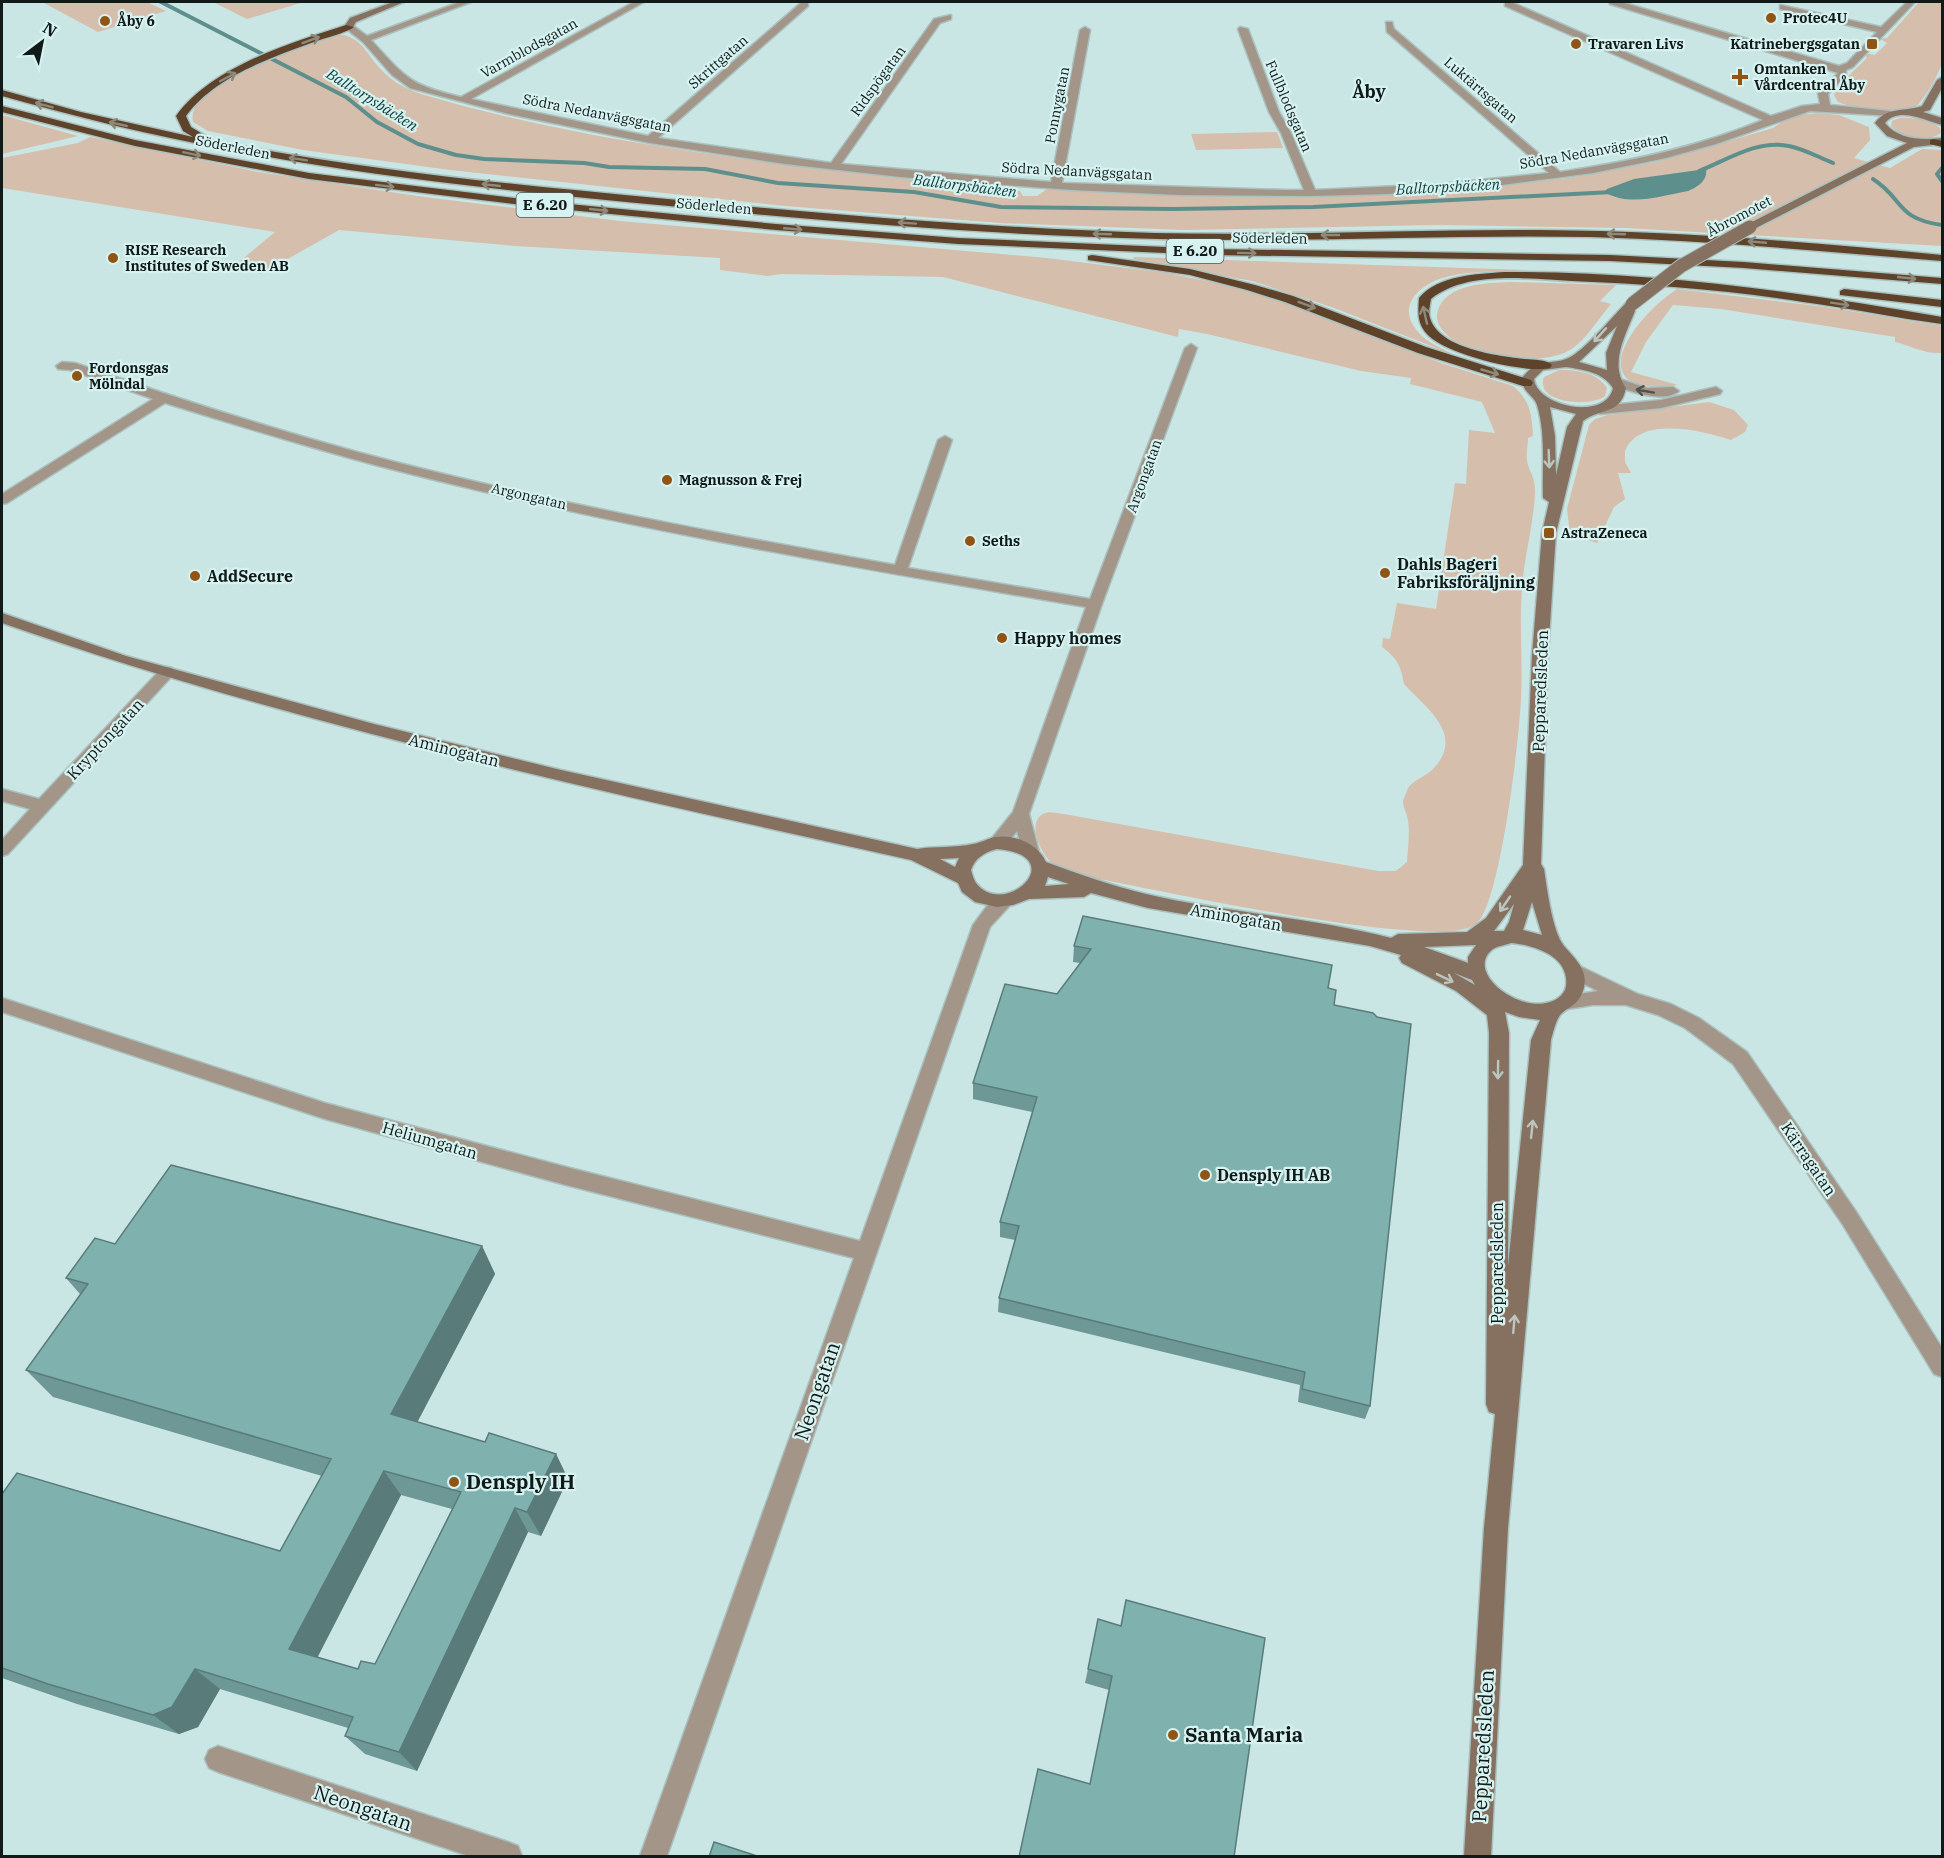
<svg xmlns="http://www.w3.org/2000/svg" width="1944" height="1858" font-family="'IBM Plex Serif',serif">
<rect width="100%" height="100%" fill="#cae6e4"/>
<g fill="#d5beac">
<polygon points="42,2 147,2 166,11 98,32"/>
<polygon points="213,2 304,2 247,19"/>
<path d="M 1919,2 L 1942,2 C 1942,19 1944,46 1942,62 C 1941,71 1923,102 1916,106 C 1897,115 1856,110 1838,102 L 1834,95 L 1838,86 L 1867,58 L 1865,55 L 1866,53 L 1875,55 L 1887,43 L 1880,39 L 1887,38 Z"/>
<path d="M 344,35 C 361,40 366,51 376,64 C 388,79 403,88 421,94 C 592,145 781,164 958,185 L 958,187 L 1020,191 L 1023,196 L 1037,196 L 1047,189 L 1131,194 L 1280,197 L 1456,191 L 1575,177 L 1660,161 L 1773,128 L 1786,119 L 1800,115 L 1818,113 L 1839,115 L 1869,127 L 1870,140 L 1854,158 L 1890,168 L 1922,149 L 1942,150 L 1942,246 L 1625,228 L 1437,225 L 1185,230 L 1000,223 L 785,206 L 450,170 L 303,150 L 208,131 L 193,122 C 190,105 206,94 218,86 C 251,68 306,33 344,35 Z"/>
<polygon points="2,115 78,136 2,154"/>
<path d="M 1899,118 C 1914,117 1929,119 1940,128 L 1941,133 C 1927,143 1902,138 1891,126 L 1892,121 Z"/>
<polygon points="1277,132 1283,148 1196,150 1191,134"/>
<path d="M 90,137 L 258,172 L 424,197 L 620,221 L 1047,258 L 1167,273 L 1231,286 L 1275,299 L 1441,363 L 1513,386 C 1530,400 1532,415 1533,436 L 1528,438 C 1528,445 1526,454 1527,461 C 1529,472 1535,476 1535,491 C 1534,524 1524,556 1522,589 C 1519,625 1523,662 1521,698 C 1520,733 1500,910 1475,925 C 1433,952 1146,887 1083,876 C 1072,873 1061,870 1052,863 C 1041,854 1025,821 1045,813 C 1050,811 1059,814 1064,814 L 1378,871 L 1396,871 L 1407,862 C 1408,848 1410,833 1408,820 C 1407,814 1403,807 1403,801 C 1404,798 1407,791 1408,788 C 1413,780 1427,776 1434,768 C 1465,734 1426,708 1404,684 C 1401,666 1397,658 1382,647 L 1383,638 L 1390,639 L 1397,603 L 1436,609 L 1455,483 L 1466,484 L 1469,430 L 1495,433 L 1482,402 L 1410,384 L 1411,378 L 1361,371 L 1207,334 L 1179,329 L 1178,337 L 943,277 L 782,274 L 767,276 L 720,270 L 720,258 L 515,246 L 339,230 L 261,274 L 233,267 L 275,232 L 2,188 L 2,158 L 78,143 Z"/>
<path d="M 1134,257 L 1528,270 C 1502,272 1475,270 1450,276 C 1422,282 1393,305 1419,333 C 1427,343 1444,349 1454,355 L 1334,308 L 1252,281 L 1133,259 Z"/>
<path d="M 1511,282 L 1616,285 L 1600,301 L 1611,304 C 1598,319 1585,342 1568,351 C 1539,367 1469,357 1446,334 C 1439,327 1435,319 1438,310 C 1447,283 1489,283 1511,282 Z"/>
<path d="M 1677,289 L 1825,307 L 1942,326 L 1942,353 C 1924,354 1912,346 1895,342 L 1895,337 L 1721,309 L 1673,305 L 1646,342 L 1631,372 L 1678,385 C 1577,398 1631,319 1677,289 Z"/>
<path d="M 1559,370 C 1576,370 1597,372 1607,388 L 1605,396 C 1590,408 1534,403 1544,377 Z"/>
<path d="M 1709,402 L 1734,410 L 1748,425 L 1745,432 L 1731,440 C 1703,431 1640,415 1625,451 L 1625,462 L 1631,473 L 1618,473 L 1625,499 L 1614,507 L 1597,543 L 1570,534 L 1567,509 L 1589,425 L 1595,419 L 1608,415 Z"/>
</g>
<path fill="#5d8f8c" d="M 1706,169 C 1708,180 1698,187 1688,191 C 1660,196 1630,207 1604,192 L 1607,189 L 1634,179 Z"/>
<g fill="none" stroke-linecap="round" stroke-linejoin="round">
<g stroke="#5d8f8c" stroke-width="4">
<polyline points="161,2 346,97 377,122 418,144 456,155 484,159 584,163 609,167 705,169 778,183 914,192 1001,207 1174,209 1313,207 1613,192"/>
<polyline points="1942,168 1937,174 1942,181"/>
<path d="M 1699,171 C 1727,160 1758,139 1789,146 C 1804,149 1818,157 1833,163"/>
<path d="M 1873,179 C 1904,199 1896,219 1942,225"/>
</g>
<g stroke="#a9c1bf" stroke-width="3">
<g id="street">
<path d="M 460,2 L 471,2 L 371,40 C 406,78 409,85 461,97 L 634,2 L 644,2 L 471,99 L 648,136 L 802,2 L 808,2 L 808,6 L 658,138 L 831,163 L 934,19 L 951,15 L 951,19 L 940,23 L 841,164 L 1051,182 L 1080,30 L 1085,27 L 1090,30 L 1062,183 L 1283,190 L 1304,190 L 1281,133 L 1269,112 L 1238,29 L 1240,27 L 1248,29 L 1279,112 L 1291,133 L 1315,190 L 1441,184 L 1549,173 L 1387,32 L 1386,22 L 1392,22 L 1394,29 L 1560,172 C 1629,162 1698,147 1763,120 L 1505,6 L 1505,2 L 1511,2 L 1771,116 L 1802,106 L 1820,104 L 1818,93 L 1838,73 L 1610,4 L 1609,2 L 1621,2 L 1839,66 L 1847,63 L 1877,32 L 1780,9 L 1780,5 L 1881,27 L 1907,2 L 1915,2 L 1853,67 L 1846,70 L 1846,75 L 1828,94 L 1830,105 L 1890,111 L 1895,114 L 1894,116 L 1810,111 L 1716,144 L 1666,158 L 1593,173 L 1494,186 L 1389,194 L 1311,196 L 1178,195 L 1072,190 L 900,177 L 785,164 L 650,143 L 509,114 L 410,88 L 392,75 L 363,42 L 344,27 L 352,25 L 367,36 Z"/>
<path d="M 1191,344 L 1197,348 L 1102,604 L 1029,814 L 1039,852 L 1036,856 L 1030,858 L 1024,856 L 1017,831 C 1009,840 1004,851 991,847 L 988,843 L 1013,812 L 1086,607 C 850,567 612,526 379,466 C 307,447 236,425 165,403 L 7,503 L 2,504 L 2,494 L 153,399 L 70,370 L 58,369 L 56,366 L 62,362 L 75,363 C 170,396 265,427 361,453 C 537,500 716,533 895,565 L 938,440 L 945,436 L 952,440 L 908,568 L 1090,599 L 1185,348 Z"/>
<path d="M 1617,378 L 1647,388 L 1673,387 L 1679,391 C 1664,404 1629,391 1613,385 L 1611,382 L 1613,379 Z"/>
<polygon points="1716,387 1722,391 1720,394 1661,408 1600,414 1594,410 1600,406 1661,400"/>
<polygon points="167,667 172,668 175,672 172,676 8,854 2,856 2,840 30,809 2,801 2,789 39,799 162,668"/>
<polygon points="1005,894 1011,896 1014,901 990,927 667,1856 640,1856 854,1258 566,1185 325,1119 2,1012 2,998 325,1103 566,1167 860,1241 973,925 990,902"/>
<polygon points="1573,963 1638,994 1671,1004 1699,1018 1747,1052 1857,1213 1942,1348 1942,1377 1934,1374 1843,1225 1733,1064 1685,1028 1658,1015 1626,1005 1593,1005 1567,1009 1560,1007 1558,1002 1560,997 1598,991 1566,975 1564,970 1566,965"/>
<polygon points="218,1746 508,1842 518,1846 522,1856 469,1856 218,1772 209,1768 205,1759 209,1750"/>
</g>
</g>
<g stroke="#a9c1bf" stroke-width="3">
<g id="secondary">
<polygon points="393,2 404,2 356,22 352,29 344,27 350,18"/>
<path d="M 1942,77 L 1942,88 L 1930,110 L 1923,112 L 1942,118 L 1942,125 C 1926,121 1899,106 1885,123 C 1898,140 1923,140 1942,138 L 1942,144 L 1914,147 L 1754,229 L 1746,229 L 1746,225 L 1907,143 L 1887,136 L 1875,123 C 1887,106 1905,112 1922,106 L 1937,80 Z"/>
<path d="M 1632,300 L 1638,304 L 1634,309 L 1635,311 C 1625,336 1609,364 1626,388 C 1620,416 1601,407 1583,421 L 1556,533 L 1548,655 L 1541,864 L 1544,869 C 1547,888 1552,931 1564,946 C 1575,959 1590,971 1583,991 C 1577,1006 1571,1005 1561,1014 C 1556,1019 1553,1033 1551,1040 L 1508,1528 L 1491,1856 L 1464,1856 L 1484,1528 L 1495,1414 L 1489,1412 L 1486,1404 L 1489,1033 L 1487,1015 L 1456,991 L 1402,963 L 1399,958 L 1401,955 L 1370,946 L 1148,908 L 1091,893 L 1084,897 L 1029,899 L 1013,905 L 997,907 L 975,902 L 962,892 L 958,883 L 911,860 C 605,792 298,726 2,623 L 2,613 L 126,656 L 374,724 L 561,770 L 917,849 C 935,846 955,848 973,844 C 980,843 987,839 995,837 C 1015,834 1038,844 1046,862 C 1079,874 1112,886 1146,894 C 1227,913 1310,917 1391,938 L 1398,934 L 1467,932 L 1486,918 L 1523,865 L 1532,655 L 1542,533 L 1549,502 L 1543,498 C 1542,468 1546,434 1537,405 C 1534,395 1522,393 1522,378 C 1541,353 1555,369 1575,354 C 1594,340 1611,318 1628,301 ZM 1617,326 L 1606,353 L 1607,370 L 1579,362 ZM 1566,367 C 1584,370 1603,372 1613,388 C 1606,421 1537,407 1534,379 L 1543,370 ZM 1550,407 L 1576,414 L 1567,427 L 1556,475 L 1555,436 ZM 997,849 C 1073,856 1004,920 976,883 C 974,880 972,874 971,870 C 975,858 985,852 997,849 ZM 959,858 L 955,867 L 940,859 ZM 1048,877 L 1069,884 L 1045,886 ZM 1532,902 L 1542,935 L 1523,930 ZM 1514,904 L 1509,922 L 1504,931 L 1494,931 ZM 1511,943 C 1534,945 1570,956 1566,986 C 1565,994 1557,1000 1550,1002 C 1517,1013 1464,971 1493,949 C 1498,946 1506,945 1511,943 ZM 1476,945 L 1468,957 L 1468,963 L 1424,947 ZM 1454,973 L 1472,980 L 1475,985 ZM 1505,1012 L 1519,1017 L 1540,1020 L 1531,1040 L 1508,1266 L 1509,1033 Z"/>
</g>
</g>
<g stroke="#a9c1bf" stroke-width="3">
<g id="highway">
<path d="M 346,25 L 354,27 C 344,34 327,37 314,42 C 270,58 214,77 186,116 L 191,127 L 206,136 L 206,139 C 355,169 506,184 657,198 C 823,214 989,228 1155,233 C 1283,236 1412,229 1540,230 C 1675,231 1808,242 1942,255 L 1942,261 C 1825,252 1708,240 1590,237 C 1446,234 1302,243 1158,239 C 995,235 831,222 669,206 C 522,192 375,178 231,150 C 153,136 77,117 2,96 L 2,90 L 81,112 L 193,137 L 183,131 L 176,116 C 211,67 290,43 346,25 Z"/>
<polygon points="2,106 135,140 309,173 538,201 776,224 958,238 1212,249 1610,255 1744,262 1942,278 1942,284 1744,268 1610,261 1212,255 958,244 776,230 538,207 309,179 135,146 2,112"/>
<polygon points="1934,139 1942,141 1942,147 1930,144 1930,140"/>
<polygon points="1092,255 1190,269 1255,285 1293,296 1426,347 1531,380 1533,383 1531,386 1523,386 1418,353 1285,302 1247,290 1190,275 1088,260 1088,256"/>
<path d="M 1505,272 C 1652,271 1798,292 1942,317 L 1942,324 C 1896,318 1850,308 1803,302 C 1727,290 1650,284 1572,281 C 1529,279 1467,270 1431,299 C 1430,305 1428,313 1430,318 C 1439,349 1499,356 1525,359 C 1534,360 1546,359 1552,365 L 1550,368 C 1525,374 1443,354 1426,333 C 1417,322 1418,312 1419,298 C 1438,275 1477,274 1505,272 Z"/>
<polygon points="1844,289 1942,300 1942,307 1840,295 1840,291"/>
</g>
</g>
<use href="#street" fill="#a49589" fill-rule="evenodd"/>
<use href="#secondary" fill="#867160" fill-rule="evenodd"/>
<use href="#highway" fill="#5e422a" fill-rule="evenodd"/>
<g stroke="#a9c1bf" stroke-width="15" stroke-linecap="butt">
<polyline id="secondary-bridge" points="1632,304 1681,266 1750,227"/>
</g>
<use href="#secondary-bridge" stroke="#867160" stroke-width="13"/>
</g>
<g fill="#6d9896" fill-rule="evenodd">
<polygon points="1074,946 1328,988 1334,1005 1370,1406 1365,1419 1298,1402 1300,1385 998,1312 999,1298 1015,1240 1000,1237 1000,1222 1032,1112 973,1099 973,1083 1057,994 1080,963 1073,962"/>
<path d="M 115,1244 L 482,1246 L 495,1274 L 417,1422 L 485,1442 L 556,1454 L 568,1479 L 541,1536 L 528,1532 L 417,1771 L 365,1754 L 345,1736 L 348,1728 L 220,1689 L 198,1727 L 179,1734 L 77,1704 L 2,1678 L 2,1494 L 280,1551 L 322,1476 L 53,1397 L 26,1370 L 80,1294 L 66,1278 ZM 401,1495 L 452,1509 L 375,1664 L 358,1669 L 317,1657 Z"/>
<polygon points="1121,1625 1265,1638 1090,1784 1109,1690 1085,1683 1088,1669"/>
</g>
<g fill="#597c7a">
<polygon points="482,1246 495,1274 408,1440 391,1414"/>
<polygon points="556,1454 568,1479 541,1536 527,1512"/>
<polygon points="384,1471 401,1495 311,1670 289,1649"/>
<polygon points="515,1508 528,1532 417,1771 399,1752"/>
<polygon points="195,1669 220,1689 198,1727 179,1734 153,1715"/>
</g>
<g fill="#7fb1ae" stroke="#597c7a" stroke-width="1.5" fill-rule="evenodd">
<polygon points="1083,916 1332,965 1328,988 1336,990 1334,1005 1373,1013 1377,1017 1411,1024 1370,1406 1302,1389 1305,1372 999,1298 1019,1226 1000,1222 1037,1097 973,1083 1005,984 1057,994 1091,949 1074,946"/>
<path d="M 171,1165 L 482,1246 L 391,1414 L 485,1442 L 489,1433 L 556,1454 L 527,1512 L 515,1508 L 399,1752 L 345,1736 L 353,1717 L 195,1669 L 172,1707 L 153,1715 L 48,1684 L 2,1668 L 2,1494 L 17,1473 L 280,1551 L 331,1459 L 26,1370 L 88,1284 L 66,1278 L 95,1238 L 115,1244 ZM 384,1471 L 461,1492 L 375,1664 L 361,1661 L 358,1669 L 289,1649 Z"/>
<polygon points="1126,1600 1265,1638 1234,1857 1019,1857 1038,1769 1090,1784 1112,1676 1088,1669 1098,1619 1121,1626"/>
<polygon points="714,1842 760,1857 709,1857"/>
</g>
<defs><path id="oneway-shaft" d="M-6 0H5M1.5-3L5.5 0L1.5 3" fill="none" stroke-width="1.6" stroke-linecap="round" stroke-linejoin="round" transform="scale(1.5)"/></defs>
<g stroke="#8e897a">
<use href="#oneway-shaft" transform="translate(311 40) rotate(-20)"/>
<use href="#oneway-shaft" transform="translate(228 77) rotate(-28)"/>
<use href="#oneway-shaft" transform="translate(44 105) rotate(-165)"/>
<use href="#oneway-shaft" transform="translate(118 124) rotate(-167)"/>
<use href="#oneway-shaft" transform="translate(192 154) rotate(12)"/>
<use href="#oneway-shaft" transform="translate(298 159) rotate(-171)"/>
<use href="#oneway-shaft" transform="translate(491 185) rotate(-174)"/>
<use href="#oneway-shaft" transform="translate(385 186) rotate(7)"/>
<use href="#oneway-shaft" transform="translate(599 210) rotate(6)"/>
<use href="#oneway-shaft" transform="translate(907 223) rotate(-176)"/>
<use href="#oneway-shaft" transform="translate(793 229) rotate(5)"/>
<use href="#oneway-shaft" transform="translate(1102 234) rotate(-178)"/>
<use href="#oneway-shaft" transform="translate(1616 234) rotate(-178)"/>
<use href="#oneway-shaft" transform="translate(1330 235) rotate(180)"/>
<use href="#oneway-shaft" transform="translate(1757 242) rotate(-175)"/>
<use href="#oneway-shaft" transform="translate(1247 253) rotate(1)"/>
<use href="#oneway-shaft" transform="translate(1907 278) rotate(6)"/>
<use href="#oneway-shaft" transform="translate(1840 304) rotate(9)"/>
<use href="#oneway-shaft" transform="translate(1307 305) rotate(20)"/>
<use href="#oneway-shaft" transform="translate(1425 315) rotate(-103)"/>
<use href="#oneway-shaft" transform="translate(1490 372) rotate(16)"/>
</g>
<g stroke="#bbc6be">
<use href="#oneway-shaft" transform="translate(1600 335) rotate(132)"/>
<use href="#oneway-shaft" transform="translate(1549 459) rotate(88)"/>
<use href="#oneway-shaft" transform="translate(1505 904) rotate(124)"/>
<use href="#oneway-shaft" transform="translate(1445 978) rotate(26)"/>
<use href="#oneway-shaft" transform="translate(1498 1070) rotate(91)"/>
<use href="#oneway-shaft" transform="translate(1532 1129) rotate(-84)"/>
<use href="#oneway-shaft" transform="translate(1514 1324) rotate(-85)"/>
</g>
<use stroke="#53514b" href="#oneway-shaft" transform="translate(1645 391) rotate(-170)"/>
<g fill="#905415" stroke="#d7f3f1" stroke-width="2">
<circle cx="1771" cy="18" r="6"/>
<circle cx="105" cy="21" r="6"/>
<circle cx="1576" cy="44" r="6"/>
<rect x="1866" y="38" width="12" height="12" rx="3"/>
<path d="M1737 68h6v6h6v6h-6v6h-6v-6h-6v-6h6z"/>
<circle cx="113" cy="258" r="6"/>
<circle cx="77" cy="376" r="6"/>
<circle cx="667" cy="480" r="6"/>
<rect x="1543" y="527" width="12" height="12" rx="3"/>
<circle cx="970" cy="541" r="6"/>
<circle cx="1385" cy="573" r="6"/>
<circle cx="195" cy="576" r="6"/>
<circle cx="1002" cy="638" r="6"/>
<circle cx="1205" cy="1175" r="6"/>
<circle cx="454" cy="1482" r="6"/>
<circle cx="1173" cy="1735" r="6"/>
</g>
<g text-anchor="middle" stroke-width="4.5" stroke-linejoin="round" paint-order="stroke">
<g font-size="14" font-weight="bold" fill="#101a19" stroke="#d7f3f1" text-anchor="start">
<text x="1783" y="23">Protec4U</text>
<text x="117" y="26">Åby 6</text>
<text x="1588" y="49">Travaren Livs</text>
<text x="1860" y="49" text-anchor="end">Katrinebergsgatan</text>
<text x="1754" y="74">Omtanken<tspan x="1754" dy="16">Vårdcentral Åby</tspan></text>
<text x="125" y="255">RISE Research<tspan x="125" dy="16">Institutes of Sweden AB</tspan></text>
<text x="89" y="373">Fordonsgas<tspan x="89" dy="16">Mölndal</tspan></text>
<text x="679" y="485">Magnusson &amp; Frej</text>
<text x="1561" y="538">AstraZeneca</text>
<text x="982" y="546">Seths</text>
</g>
<g font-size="14" fill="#101a19" stroke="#d7f3f1">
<text transform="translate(529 48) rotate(-29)" y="5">Varmblodsgatan</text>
<text transform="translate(718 62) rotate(-41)" y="5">Skrittgatan</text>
<text transform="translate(878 81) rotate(-54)" y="5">Ridspögatan</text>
<text transform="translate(1481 90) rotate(41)" y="5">Luktärtsgatan</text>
<text transform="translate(1057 105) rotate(-79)" y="5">Ponnygatan</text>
<text transform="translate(1289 106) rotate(67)" y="5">Fullblodsgatan</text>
<text transform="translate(597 113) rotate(11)" y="5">Södra Nedanvägsgatan</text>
<text transform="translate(233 147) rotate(11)" y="5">Söderleden</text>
<text transform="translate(1594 151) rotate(-10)" y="5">Södra Nedanvägsgatan</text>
<text transform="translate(1077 171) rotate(3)" y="5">Södra Nedanvägsgatan</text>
<text transform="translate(714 206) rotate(5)" y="5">Söderleden</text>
<text transform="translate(1739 216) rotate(-28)" y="5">Åbromotet</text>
<text transform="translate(1270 238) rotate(1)" y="5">Söderleden</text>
<text transform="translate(1144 476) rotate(-70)" y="5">Argongatan</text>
<text transform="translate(529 496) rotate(13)" y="5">Argongatan</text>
</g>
<g font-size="15" font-style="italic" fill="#0e3e3c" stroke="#d7f3f1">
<text transform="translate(372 100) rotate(32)" y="5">Balltorpsbäcken</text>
<text transform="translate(965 186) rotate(7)" y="5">Balltorpsbäcken</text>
<text transform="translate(1448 187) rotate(-3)" y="5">Balltorpsbäcken</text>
</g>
<g fill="#d7f3f1" stroke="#4c5b5a" stroke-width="1.5">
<rect x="516.5" y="193" width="57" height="24" rx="4.5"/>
<rect x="1166.5" y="239" width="57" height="24" rx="4.5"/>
</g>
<g font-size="15" font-weight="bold" fill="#101a19">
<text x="545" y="210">E 6.20</text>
<text x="1195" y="256">E 6.20</text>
</g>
<g font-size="16" font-weight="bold" fill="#101a19" stroke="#d7f3f1" text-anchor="start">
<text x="1397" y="570">Dahls Bageri<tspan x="1397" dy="18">Fabriksföräljning</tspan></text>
<text x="207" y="582">AddSecure</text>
<text x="1014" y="644">Happy homes</text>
<text x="1217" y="1181">Densply IH AB</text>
</g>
<g font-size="16" fill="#101a19" stroke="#d7f3f1">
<text transform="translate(1540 691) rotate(-88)" y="6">Pepparedsleden</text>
<text transform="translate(105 739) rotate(-47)" y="6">Kryptongatan</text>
<text transform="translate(454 750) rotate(14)" y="6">Aminogatan</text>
<text transform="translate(1236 917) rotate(10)" y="6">Aminogatan</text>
<text transform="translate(430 1140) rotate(16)" y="6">Heliumgatan</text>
<text transform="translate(1809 1159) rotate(56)" y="6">Kärragatan</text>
<text transform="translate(1497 1263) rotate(-90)" y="6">Pepparedsleden</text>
</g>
<g font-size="18" font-weight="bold" fill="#101a19" stroke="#d7f3f1">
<text x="1369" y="98">Åby</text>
</g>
<g font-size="20" fill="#101a19" stroke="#d7f3f1">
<text transform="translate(817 1391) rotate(-71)" y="7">Neongatan</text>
<text transform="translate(1483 1746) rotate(-87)" y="7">Pepparedsleden</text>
<text transform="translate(363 1808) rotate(19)" y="7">Neongatan</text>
</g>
<g font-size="20" font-weight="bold" fill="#101a19" stroke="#d7f3f1" text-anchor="start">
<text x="466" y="1489">Densply IH</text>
<text x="1185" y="1742">Santa Maria</text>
</g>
</g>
<rect width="1944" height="1858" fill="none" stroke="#101a19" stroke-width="6"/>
<g transform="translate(42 42) rotate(32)" stroke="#d7f3f1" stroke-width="4.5" paint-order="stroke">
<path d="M0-4.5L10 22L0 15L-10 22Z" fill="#101a19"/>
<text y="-9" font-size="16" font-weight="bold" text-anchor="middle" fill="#101a19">N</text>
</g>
</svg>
